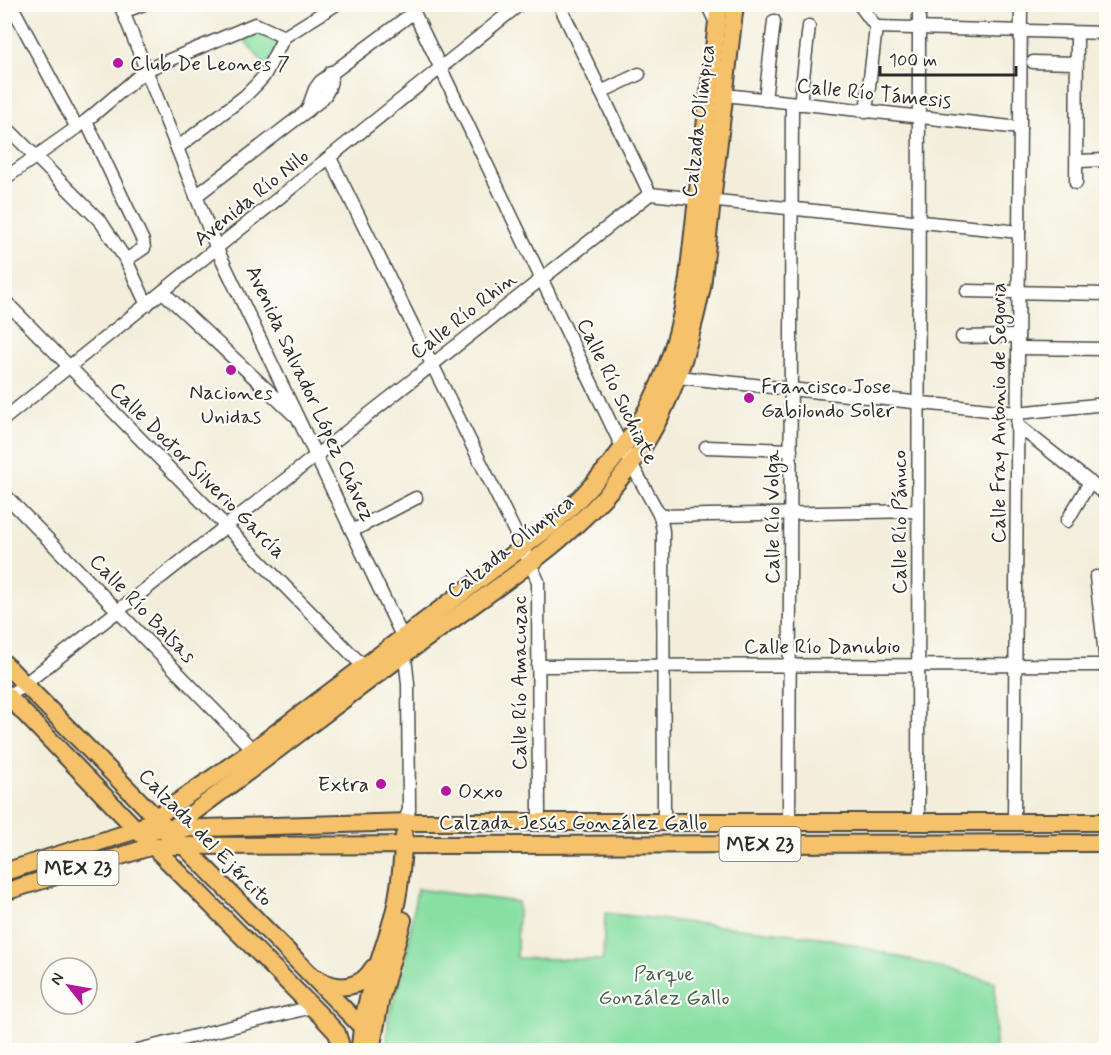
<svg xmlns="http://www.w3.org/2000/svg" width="1111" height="1055" font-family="Mynerve,sans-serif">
<rect width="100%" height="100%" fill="#fdfcf7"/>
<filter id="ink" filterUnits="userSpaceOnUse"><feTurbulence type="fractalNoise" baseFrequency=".0167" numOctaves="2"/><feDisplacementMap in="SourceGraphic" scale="12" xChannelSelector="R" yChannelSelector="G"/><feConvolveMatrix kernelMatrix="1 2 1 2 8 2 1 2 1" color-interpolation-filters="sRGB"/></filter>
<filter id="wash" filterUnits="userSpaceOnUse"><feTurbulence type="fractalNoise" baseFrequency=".008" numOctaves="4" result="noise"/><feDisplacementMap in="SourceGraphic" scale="24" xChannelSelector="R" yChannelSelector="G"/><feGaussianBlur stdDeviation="1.35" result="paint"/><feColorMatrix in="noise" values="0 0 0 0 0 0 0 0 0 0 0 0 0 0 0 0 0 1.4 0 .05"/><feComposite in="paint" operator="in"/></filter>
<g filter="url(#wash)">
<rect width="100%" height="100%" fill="#f3eedb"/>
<g fill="#87dfa3" stroke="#598567" stroke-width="1.5">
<polygon points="256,24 283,37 267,68 238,32"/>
<polygon points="417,889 518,902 517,958 603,960 605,913 827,938 995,982 996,1050 387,1050 388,1019 404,970"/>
</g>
</g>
<g filter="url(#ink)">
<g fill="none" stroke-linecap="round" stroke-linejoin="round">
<g stroke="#494845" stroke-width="15">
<g id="minor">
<polyline points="120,4 217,249 403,638 408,684 409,810 404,823"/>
<polyline points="410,4 623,449 660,516 663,531 664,823"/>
<polyline points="559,4 650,194"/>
<polyline points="707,4 717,25"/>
<polyline points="859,4 876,27 866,112"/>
<polyline points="13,8 77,128"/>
<polyline points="123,12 144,4"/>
<polyline points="876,27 1106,33"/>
<polyline points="1033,62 1076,63"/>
<polyline points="601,92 639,74"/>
<polyline points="725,95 1020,128"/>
<polyline points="765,100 774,21"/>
<polyline points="800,104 809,26"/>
<polyline points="307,111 315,89 320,82 414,12"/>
<polyline points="86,121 143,241 144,248 126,260"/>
<polyline points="4,125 101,222 126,260 147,305"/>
<polyline points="177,148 245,96 256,85 264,76 284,37 337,4"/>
<polyline points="330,158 523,548 538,581 539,823"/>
<polyline points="1077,161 1106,160"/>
<polyline points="4,179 86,121 146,70 255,24 284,37"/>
<polyline points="1076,183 1077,33"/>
<path d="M 196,196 L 321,100 C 329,92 332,84 331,72"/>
<polyline points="967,291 1106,294"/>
<polyline points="163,292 293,414"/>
<polyline points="4,300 364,667"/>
<polyline points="962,337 1018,336"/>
<polyline points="1018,348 1106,349"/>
<polyline points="678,377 1017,413 1106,404"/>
<polyline points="4,419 520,4"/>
<polyline points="1017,425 1106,495"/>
<polyline points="706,447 791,450"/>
<polyline points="4,494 253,750"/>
<polyline points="660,516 918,511"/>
<polyline points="1067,521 1090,482"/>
<polyline points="352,531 416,498"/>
<polyline points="1096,577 1106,663"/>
<polyline points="538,666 1106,665"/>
<polyline points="8,697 650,194 1019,232"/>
<polyline points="1014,822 1021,4"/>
<polyline points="789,823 792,103"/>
<polyline points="918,823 919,4"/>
<polyline points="138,1050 312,1007"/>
</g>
</g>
<g stroke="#494845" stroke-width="20">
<g id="major">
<polyline points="4,663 361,1026 371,1046"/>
<polyline points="4,692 137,830 324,1019 337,1033 342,1050"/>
<path d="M 137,830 L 253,750 L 551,526 C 630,454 674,385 688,278 L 719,4"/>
<path d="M 168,832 C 201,806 236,781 269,756 C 325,714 380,671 437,631 C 505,581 579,535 629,467 C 669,414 689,351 702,287 L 735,4"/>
<polyline points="4,872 137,830 410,822 1106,822"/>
<polyline points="4,892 153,846 1106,843"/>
<path d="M 318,979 C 338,991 361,989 373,968"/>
<path d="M 360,1050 C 362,1003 380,962 393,917 C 400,891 402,862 404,835"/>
<polyline points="371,1050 381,997 403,920"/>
</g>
</g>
<use href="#minor" stroke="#fff" stroke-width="12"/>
<use href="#major" stroke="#f5c16b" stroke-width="16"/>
</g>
</g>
<g fill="#b5179e" stroke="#fdfcf7" stroke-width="2">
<circle cx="118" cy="63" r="6"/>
<circle cx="231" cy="370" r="6"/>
<circle cx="749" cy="398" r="6"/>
<circle cx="381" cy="784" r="6"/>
<circle cx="446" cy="791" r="6"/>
</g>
<g text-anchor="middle" stroke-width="4.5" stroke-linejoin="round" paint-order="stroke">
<g fill="#fdfcf7" stroke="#6a6a68" stroke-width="1.5">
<rect x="719.5" y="827" width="81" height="34" rx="4.5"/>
<rect x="37.5" y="851" width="81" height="34" rx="4.5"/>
</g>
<g font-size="20" font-weight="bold" fill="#2b2b2b">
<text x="760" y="851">MEX 23</text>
<text x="78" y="875">MEX 23</text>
</g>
<g font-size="21" fill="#2b2b2b" stroke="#fdfcf7" text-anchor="start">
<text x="130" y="70">Club De Leones 7</text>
<text x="761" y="393">Francisco Jose<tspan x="761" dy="24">Gabilondo Soler</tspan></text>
<text x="231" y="399" text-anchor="middle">Naciones<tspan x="231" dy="24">Unidas</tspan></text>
<text x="369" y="791" text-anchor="end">Extra</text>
<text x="458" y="798">Oxxo</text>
</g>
<g font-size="21" fill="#2b2b2b" stroke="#fdfcf7">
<text transform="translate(874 93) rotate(6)" y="7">Calle Río Támesis</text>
<text transform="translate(698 121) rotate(-83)" y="7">Calzada Olímpica</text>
<text transform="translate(251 197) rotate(-39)" y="7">Avenida Río Nilo</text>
<text transform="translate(463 315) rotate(-38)" y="7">Calle Río Rhin</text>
<text transform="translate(618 391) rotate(64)" y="7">Calle Río Suchiate</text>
<text transform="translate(311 393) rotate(65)" y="7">Avenida Salvador López Chávez</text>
<text transform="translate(998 413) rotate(-90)" y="7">Calle Fray Antonio de Segovia</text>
<text transform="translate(198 470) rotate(45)" y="7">Calle Doctor Silverio García</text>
<text transform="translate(772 517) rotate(-90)" y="7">Calle Río Volga</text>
<text transform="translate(899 522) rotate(-90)" y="7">Calle Río Pánuco</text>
<text transform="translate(510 546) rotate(-38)" y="7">Calzada Olímpica</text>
<text transform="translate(143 608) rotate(46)" y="7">Calle Río Balsas</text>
<text x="822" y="653">Calle Río Danubio</text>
<text transform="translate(519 683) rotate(-90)" y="7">Calle Río Amacuzac</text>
<text x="573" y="829">Calzada Jesús González Gallo</text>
<text transform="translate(206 837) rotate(46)" y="7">Calzada del Ejército</text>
</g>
<g font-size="21" fill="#47614f" stroke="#fdfcf7">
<text x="664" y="980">Parque<tspan x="664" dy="24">González Gallo</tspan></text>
</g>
</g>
<rect width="1111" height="1055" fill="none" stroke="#fdfcf7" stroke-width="24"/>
<g transform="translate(69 986) rotate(301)"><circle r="28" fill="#fdfcf7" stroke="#a9a8a5" stroke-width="1.5"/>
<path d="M0-4.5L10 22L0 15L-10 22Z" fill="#b5179e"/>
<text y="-9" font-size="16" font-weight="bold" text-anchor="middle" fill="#2b2b2b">N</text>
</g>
<path d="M880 66v9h136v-9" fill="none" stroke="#2b2b2b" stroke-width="3"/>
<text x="889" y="66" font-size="18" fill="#2b2b2b" stroke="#fdfcf7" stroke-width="4.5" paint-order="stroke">100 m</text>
</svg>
